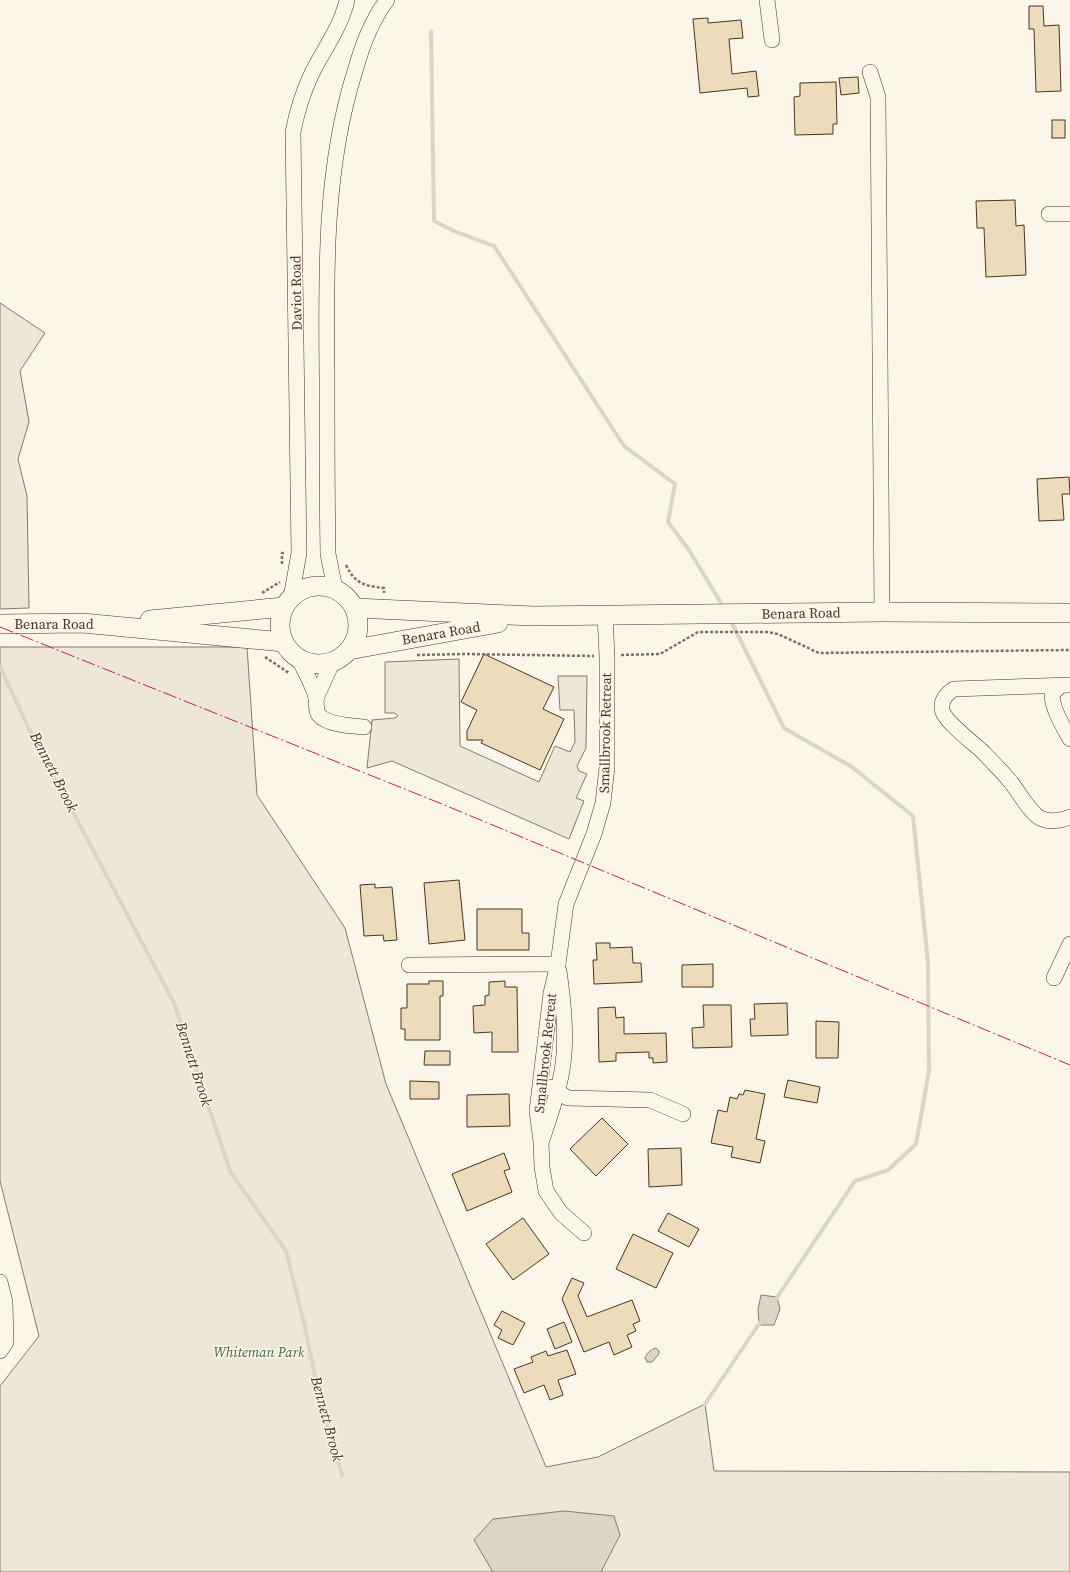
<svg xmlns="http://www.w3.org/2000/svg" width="1070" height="1572" font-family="'Source Serif 4',serif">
<rect width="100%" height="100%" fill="#fbf6e9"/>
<g fill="#ede6d9" stroke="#887966">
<polygon points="0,303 45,333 20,371 29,422 18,459 27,496 29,608 0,609"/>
<polygon points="0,647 247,647 257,795 345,928 386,1084 546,1467 598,1457 705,1404 714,1471 1070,1472 1070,1572 0,1572 0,1386 39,1336 0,1181"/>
</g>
<polygon fill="#ede7d9" stroke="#887966" points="459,659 460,746 539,782 555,746 570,752 575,742 574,710 560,710 558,676 587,676 586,748 577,766 579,771 587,774 576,798 584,801 569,839 392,761 367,768 372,720 395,718 398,716 395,713 385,713 385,662"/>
<g fill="#dcd4c6" stroke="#887966">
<polygon points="761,1295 777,1297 780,1309 774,1325 759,1325 758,1309"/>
<path d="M 656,1348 L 659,1351 L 659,1354 L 652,1362 L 647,1362 L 645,1358 C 646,1354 651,1349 656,1348 Z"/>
<polygon points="564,1511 614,1516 620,1535 601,1572 493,1572 474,1540 493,1519"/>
</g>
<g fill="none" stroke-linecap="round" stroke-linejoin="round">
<g stroke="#dcd4c6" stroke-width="4">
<polyline points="431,31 434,221 454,231 494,246 624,446 675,484 668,522 689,550 724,608"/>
<polyline points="730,619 784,728 852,767 913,816 928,963 929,1071 916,1144 888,1170 855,1181 774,1302"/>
<polyline points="0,667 30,731 174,1003 230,1171 286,1251 304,1323 321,1406 342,1475"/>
<polyline points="705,1404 761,1321"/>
</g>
</g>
<g fill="#ecdcbc" stroke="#4a3520">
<polygon points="1029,6 1043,6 1044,26 1059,25 1061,91 1036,92 1034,29 1029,29"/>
<polygon points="708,18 708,23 741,20 743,38 729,39 732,74 756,71 759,96 748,97 747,88 700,93 693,19"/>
<polygon points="858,77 859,93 841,95 839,78"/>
<polygon points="836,82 837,124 833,124 833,134 795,135 794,97 800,96 800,83"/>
<rect x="1052" y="120" width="13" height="18"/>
<polygon points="1015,200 1016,226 1024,225 1026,275 986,277 984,228 977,228 976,201"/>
<polygon points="1069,477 1070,494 1062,494 1064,520 1039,521 1037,479"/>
<polygon points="484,654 554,687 543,709 564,719 540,770 481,743 483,740 467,740 467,731 477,710 461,702"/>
<polygon points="459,880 465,940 429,944 424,883"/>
<polygon points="375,884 375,888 392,887 397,940 384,941 383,935 364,936 360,885"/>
<polygon points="477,909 522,909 522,933 529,933 529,950 477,950"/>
<polygon points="596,943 610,943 610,948 632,947 633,963 641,963 642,982 594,984 593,960 597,960"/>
<polygon points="713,964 713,987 682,987 682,965"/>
<polygon points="429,981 443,981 443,996 440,996 440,1040 405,1040 405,1029 401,1029 401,1008 407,1008 407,984 429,984"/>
<polygon points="505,981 505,987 517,987 518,1052 492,1052 492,1032 474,1033 473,1006 485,1005 485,996 489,995 489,982"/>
<polygon points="787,1003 788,1035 751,1036 750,1019 755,1019 754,1004"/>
<polygon points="703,1005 731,1005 732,1047 693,1048 692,1028 704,1027"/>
<polygon points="615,1007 616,1018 624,1017 624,1034 666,1033 667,1062 653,1063 653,1058 649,1058 649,1052 616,1053 616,1061 599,1062 598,1008"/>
<polygon points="816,1021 839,1022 838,1058 816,1058"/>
<polygon points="425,1051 450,1051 450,1065 424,1065"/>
<polygon points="788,1080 820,1087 817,1103 784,1097"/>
<polygon points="410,1081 439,1082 439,1099 410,1099"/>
<polygon points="745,1090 765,1094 756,1139 765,1141 760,1163 731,1157 733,1147 711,1143 718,1110 727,1112 730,1097 737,1099 739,1094 743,1095"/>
<polygon points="509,1094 510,1126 467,1127 467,1095"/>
<polygon points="602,1118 628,1144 596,1176 570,1149"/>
<polygon points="681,1148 682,1185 649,1187 648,1149"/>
<polygon points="504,1153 510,1169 504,1171 512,1192 467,1211 452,1174"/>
<polygon points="668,1213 699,1229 689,1247 658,1231"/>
<polygon points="523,1218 549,1254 513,1280 486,1244"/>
<polygon points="633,1234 673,1253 656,1288 616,1269"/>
<polygon points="572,1278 584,1283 578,1296 587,1317 632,1300 640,1321 633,1324 636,1331 627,1335 632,1347 614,1355 609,1342 584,1352 562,1299"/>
<polygon points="502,1311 525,1323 513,1345 498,1338 502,1330 494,1325"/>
<polygon points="564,1322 572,1342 555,1349 547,1329"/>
<polygon points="567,1350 576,1374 558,1380 563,1395 550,1400 544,1385 524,1393 514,1369 533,1362 531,1357 546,1351 548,1356"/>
</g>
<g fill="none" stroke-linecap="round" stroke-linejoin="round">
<g stroke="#4a3520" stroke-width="16">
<g id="minor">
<polyline points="767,0 772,40"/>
<polyline points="870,72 878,97 882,612"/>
<polyline points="1049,214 1070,214"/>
<path d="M 335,589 L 328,554 C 327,494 327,435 327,376 C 326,274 324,169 355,71 C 362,46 371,21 387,0"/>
<path d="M 291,598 L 299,553 L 293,132 C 297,111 303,92 312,73 C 324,49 341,27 347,0"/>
<path d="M 298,657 C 304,670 312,683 316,697 C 317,703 315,710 319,715 C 327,725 352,726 364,727"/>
<path d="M 1070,685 L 954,689 C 947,693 941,700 942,709 C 943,721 974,743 984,753 C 992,762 1001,770 1009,780 C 1018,790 1029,812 1040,818 C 1050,823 1060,821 1070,817"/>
<path d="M 1060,686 L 1052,694 C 1052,709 1063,726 1070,739"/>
<polyline points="316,698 333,661"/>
<polyline points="409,965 558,964"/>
<polyline points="1054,978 1070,944"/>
<polyline points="549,1087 568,1098 650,1100 683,1114"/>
<path d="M 542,1140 C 551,1112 562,1084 564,1054 C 566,1027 563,998 559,971"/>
<polyline points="584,1233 561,1213 546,1191 542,1167 541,1142 537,1111 551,993 558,964 566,904 594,834 603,803 607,767 607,656 605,615"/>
<polyline points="0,1282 5,1302 6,1342 0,1351"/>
</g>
</g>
<g stroke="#4a3520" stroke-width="20">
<g id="major">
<circle cx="319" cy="625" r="39"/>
<polyline points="355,608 533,616 882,612 1070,613"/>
<polyline points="150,620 284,607"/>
<polyline points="0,624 82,623 284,642"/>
<polyline points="349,650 498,623"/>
</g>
</g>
<g stroke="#7f6f5c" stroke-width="2.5" stroke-dasharray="3 2" stroke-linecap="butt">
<polyline points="282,564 282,553 286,553"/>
<path d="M 346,565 C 355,584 365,586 384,588 L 384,593"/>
<polyline points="262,593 280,582"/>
<polyline points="417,655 464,654 594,656"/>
<polyline points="621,655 660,654 698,632 767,632 778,634 819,653 1070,650"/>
<polyline points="265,657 289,673"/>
</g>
<use href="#minor" stroke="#fbf6e9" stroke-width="15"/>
<use href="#major" stroke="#fbf6e9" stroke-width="19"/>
<polyline stroke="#c62828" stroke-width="1" stroke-dasharray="14 3 2 3" stroke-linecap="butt" points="0,627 442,804 1070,1065"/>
</g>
<g text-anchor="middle" stroke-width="3" stroke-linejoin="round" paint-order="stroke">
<g font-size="14" fill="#4a3520" stroke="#fbf6e9">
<text transform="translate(296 293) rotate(-91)" y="5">Daviot Road</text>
<text transform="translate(801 613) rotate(-1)" y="5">Benara Road</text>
<text x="54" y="629">Benara Road</text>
<text transform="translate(441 633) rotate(-10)" y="5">Benara Road</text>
<text transform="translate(605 733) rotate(-89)" y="5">Smallbrook Retreat</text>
<text transform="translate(545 1053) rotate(-84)" y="5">Smallbrook Retreat</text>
</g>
<g font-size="14" font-style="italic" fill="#436837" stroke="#fbf6e9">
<text x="259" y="1357">Whiteman Park</text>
</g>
<g font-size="15" font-style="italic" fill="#4a3520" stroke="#fbf6e9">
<text transform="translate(54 772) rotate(63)" y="5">Bennett Brook</text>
<text transform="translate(194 1064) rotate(72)" y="5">Bennett Brook</text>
<text transform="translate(327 1419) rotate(75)" y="5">Bennett Brook</text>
</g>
</g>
</svg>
